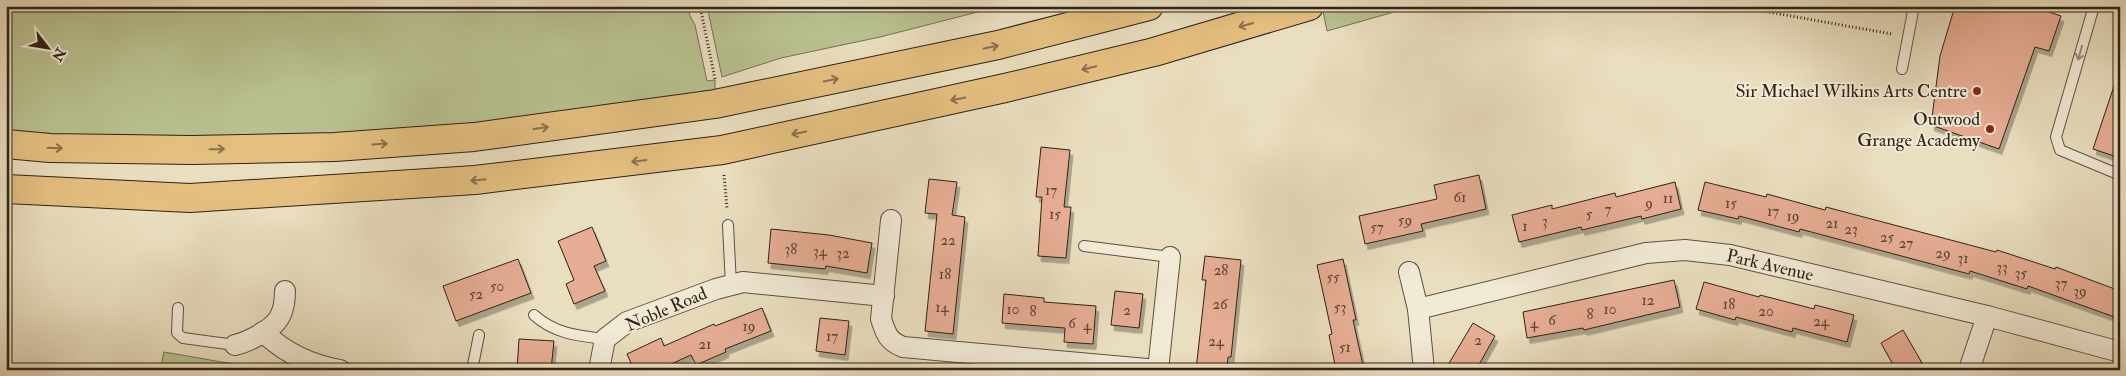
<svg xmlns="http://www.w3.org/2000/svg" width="2126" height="376" font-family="'IM FELL Double Pica',serif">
<defs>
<filter id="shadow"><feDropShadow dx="3" dy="5.5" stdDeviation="0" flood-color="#0004"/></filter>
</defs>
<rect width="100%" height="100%" fill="#e9debf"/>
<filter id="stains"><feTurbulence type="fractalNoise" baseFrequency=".004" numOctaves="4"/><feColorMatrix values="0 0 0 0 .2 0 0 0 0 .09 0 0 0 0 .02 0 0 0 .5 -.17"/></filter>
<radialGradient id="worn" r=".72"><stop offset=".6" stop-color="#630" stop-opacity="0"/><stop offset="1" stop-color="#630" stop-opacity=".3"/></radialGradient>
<g fill="#b9c190" stroke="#747154">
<polygon points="6,6 691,6 689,14 695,25 707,81 715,80 715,104 474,137 6,144"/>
<polygon points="707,6 1001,6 880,37 781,58 722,77"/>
<polygon points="1322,6 1415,6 1327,31"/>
<polygon points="164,352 268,370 160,370"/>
</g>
<g fill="#e6ad94" stroke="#2f2117" filter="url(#shadow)">
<polygon points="1955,6 2048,6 2046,11 2061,16 2049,51 2035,47 1999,149 1931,125 1940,56"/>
<polygon points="2116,80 2120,80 2120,158 2093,149"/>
<polygon points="1041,147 1070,150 1064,207 1071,207 1066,258 1038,256 1042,197 1036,197"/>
<polygon points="1479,175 1486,209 1421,224 1423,231 1365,244 1359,216 1437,199 1434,185"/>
<polygon points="929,179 957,182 952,215 965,217 953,334 925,331 937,214 925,213"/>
<polygon points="1675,182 1681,209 1642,219 1641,216 1582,230 1581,227 1519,242 1512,215 1552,205 1552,209 1615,193 1616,197"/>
<polygon points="1705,182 1766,197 1767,194 1825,210 1826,207 1996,252 1997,250 2055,269 2056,267 2120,291 2120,319 2028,286 2027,289 1970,271 1969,274 1800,229 1799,232 1739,216 1738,219 1698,210"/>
<polygon points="592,227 606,261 594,266 605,291 574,304 566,284 574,280 558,241"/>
<polygon points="771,229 829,235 872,243 867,273 826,266 825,269 768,263"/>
<polygon points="1205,256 1241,260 1231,357 1228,357 1227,370 1196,370 1206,280 1202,280"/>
<polygon points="518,259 531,293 456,321 443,286"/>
<polygon points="1343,259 1356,320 1353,320 1364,370 1336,370 1329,335 1332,334 1317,265"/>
<polygon points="1674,280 1680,307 1584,330 1583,328 1527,338 1523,312"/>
<polygon points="1704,282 1759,297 1760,295 1814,309 1815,305 1854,315 1847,342 1793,328 1792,332 1736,317 1735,320 1696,309"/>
<polygon points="1115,291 1143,294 1139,328 1111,325"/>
<polygon points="1004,294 1044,298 1044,302 1096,306 1093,344 1064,342 1065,328 1002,323"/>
<polygon points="762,308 771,331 725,349 726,352 696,365 691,355 658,370 634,370 627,354 661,338 664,346 714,324 715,326"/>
<polygon points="820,318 849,321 845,355 816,351"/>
<polygon points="1473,323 1495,336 1476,370 1445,370"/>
<polygon points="1903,330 1922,363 1911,370 1896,370 1881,343"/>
<polygon points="519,339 554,341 551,370 517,370"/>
</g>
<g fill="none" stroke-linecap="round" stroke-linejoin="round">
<g stroke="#5e5041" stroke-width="12">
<g id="lane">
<polyline points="2094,6 2056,137 2060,150 2120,175"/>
<polyline points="1902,69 1914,6"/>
<polyline points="728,225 731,285"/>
<polyline points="1084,246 1170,257"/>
<polyline points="178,308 177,333 183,338 235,345"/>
<path d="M 534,315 C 555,334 579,336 605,339"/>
<polyline points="472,370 479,335"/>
</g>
</g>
<g stroke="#5e5041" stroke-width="22">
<g id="street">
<path d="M 891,220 L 881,319 C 886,334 888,341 903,347 L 1158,370"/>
<polyline points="1409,272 1418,309 1424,370"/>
<polyline points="1418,309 1646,253 1685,250 1730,255 1987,316 2120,352"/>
<path d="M 263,332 C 285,353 310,365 340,370"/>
<path d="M 235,345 C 248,342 272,330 279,318 C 284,310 285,300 285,291"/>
<polyline points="599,370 605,339 627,322 716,289 743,282 884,296"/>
<polyline points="1158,370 1170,257"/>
<polyline points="1969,370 1987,316"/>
</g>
</g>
<g stroke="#2f2117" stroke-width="30">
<g id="highway">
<polyline points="6,144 50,148 192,150 335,147 474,137 715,104 998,45 1149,6"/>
<polyline points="6,189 190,198 475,180 722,150 1005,88 1154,52 1309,6"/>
</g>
</g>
<g stroke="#2f2117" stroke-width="3" stroke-dasharray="1 2.5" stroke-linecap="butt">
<polyline points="700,6 715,79"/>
<polyline points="1735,6 1892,34"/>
<polyline points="724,175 727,208"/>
</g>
<use href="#lane" stroke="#f1ead5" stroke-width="10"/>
<use href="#street" stroke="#f1ead5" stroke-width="20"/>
<use href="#highway" stroke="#e4bf80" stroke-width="28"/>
</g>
<defs><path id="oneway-shaft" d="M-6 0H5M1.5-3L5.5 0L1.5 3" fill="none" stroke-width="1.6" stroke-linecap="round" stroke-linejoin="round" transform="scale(1.25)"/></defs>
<g stroke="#8a704c">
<use href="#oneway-shaft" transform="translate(1246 25) rotate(164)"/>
<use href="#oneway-shaft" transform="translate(991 47) rotate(-12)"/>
<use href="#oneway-shaft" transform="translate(1089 68) rotate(166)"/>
<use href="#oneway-shaft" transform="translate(831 80) rotate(-12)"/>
<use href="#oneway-shaft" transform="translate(958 99) rotate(168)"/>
<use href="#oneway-shaft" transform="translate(541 128) rotate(-8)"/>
<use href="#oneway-shaft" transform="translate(799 133) rotate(168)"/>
<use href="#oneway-shaft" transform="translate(380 144) rotate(-4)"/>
<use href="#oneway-shaft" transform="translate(55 148) rotate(2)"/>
<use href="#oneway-shaft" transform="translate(217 149) rotate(-1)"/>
<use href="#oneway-shaft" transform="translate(639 161) rotate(173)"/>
<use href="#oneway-shaft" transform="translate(478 180) rotate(174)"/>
</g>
<use stroke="#9a9080" href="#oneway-shaft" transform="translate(2080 53) rotate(106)"/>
<g fill="#8f2418" stroke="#f1ead5" stroke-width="2">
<circle cx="1977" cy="91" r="5"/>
<circle cx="1990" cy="129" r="5"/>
</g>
<g text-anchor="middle" stroke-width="4" stroke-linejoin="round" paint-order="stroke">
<g font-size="15" fill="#5d4436">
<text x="1051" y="195">17</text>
<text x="1460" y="202">61</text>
<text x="1668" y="203">11</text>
<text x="1649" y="208">9</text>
<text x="1731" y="208">15</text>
<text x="1608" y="214">7</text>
<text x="1773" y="216">17</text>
<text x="1055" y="219">15</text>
<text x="1589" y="219">5</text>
<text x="1793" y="221">19</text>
<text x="1405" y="225">59</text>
<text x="1545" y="226">3</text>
<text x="1832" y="228">21</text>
<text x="1525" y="231">1</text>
<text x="1377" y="232">57</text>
<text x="1851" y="234">23</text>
<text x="1887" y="242">25</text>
<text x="948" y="245">22</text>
<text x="1906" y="248">27</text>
<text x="791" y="254">38</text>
<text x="820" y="256">34</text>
<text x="843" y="258">32</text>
<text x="1943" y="258">29</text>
<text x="1963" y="263">31</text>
<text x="2002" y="272">33</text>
<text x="1221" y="275">28</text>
<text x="2021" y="278">35</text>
<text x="945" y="279">18</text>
<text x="1333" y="282">55</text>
<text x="2061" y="288">37</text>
<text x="497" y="291">50</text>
<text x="2080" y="296">39</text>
<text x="476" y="299">52</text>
<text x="1648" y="305">12</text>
<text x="1220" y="309">26</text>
<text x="1729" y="309">18</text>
<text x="942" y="312">14</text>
<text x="1340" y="312">53</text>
<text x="1013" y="314">10</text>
<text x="1610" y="314">10</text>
<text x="1127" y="315">2</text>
<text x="1033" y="316">8</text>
<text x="1766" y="316">20</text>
<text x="1590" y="319">8</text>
<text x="1552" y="325">6</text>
<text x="1821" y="326">24</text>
<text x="1072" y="328">6</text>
<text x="1534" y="328">4</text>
<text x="1087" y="330">4</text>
<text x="749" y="331">19</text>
<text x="832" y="341">17</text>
<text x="1478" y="345">2</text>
<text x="1216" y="346">24</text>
<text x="705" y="349">21</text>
<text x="1345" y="352">51</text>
</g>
<g font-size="18" fill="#2f2117" stroke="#f1ead5" text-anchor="end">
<text x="1967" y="97">Sir Michael Wilkins Arts Centre</text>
<text x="1980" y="125">Outwood<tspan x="1980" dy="21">Grange Academy</tspan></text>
</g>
<g font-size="18" fill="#2f2117" stroke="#f1ead5">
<text transform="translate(1770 265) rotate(13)" y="6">Park Avenue</text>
<text transform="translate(666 309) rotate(-23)" y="6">Noble Road</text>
</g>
</g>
<rect width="2126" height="376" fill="none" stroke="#e9debf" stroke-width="25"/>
<rect x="8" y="8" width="2111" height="361" fill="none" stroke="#2f2117" stroke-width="2.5"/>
<rect x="12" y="12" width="2101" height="351" fill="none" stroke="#2f2117"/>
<g transform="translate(48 48) rotate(121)" stroke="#f1ead5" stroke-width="4" paint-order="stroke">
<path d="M0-4L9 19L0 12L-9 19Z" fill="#2f2117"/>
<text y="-8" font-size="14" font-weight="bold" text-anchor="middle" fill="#2f2117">N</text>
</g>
<rect width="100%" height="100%" filter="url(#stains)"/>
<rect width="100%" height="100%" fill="url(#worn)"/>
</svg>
